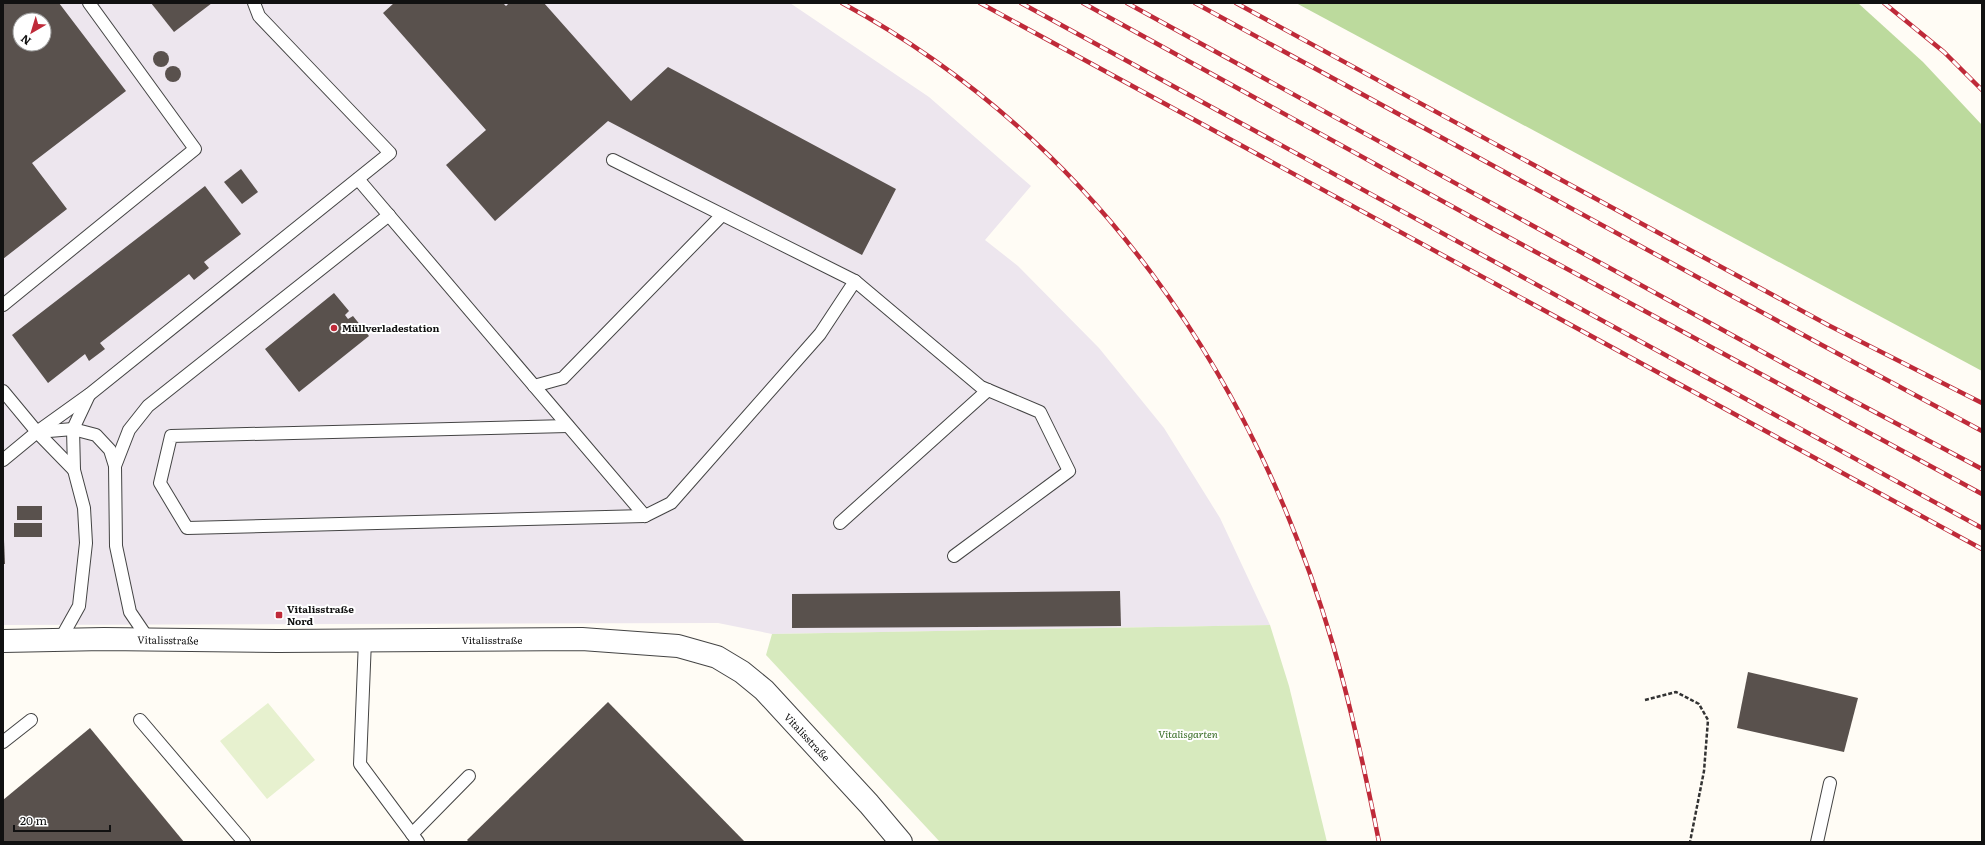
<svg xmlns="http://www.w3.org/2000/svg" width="1985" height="845" font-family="Literata,serif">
<rect width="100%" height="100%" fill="#fffcf5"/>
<path fill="#ede6ee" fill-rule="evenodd" d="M 3,3 L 790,3 L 929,97 L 1031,186 L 985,240 L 1018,266 L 1099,348 L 1164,428 L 1220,518 L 1270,625 L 772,634 L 718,623 L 3,625 ZM 20,20 L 44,20 L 44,44 L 20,44 Z"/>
<polygon fill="#d7eabe" points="1270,625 1289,686 1327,842 940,842 766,655 772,634"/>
<polygon fill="#bcda9d" points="1296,3 1858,3 1923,62 1982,125 1982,371"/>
<polygon fill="#e7f1cf" points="268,703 315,760 267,799 220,741"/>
<g fill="#59514d" fill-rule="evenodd">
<path d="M 3,3 L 59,3 L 126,91 L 32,163 L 67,209 L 3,259 ZM 20,20 L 44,20 L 44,44 L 20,44 Z"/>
<polygon points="151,3 212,3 174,32"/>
<polygon points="394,3 503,3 506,6 509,3 544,3 631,101 668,67 896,189 862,255 608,121 495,221 446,165 486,130 383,13"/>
<circle cx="161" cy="59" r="8"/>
<circle cx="173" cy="74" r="8"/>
<polygon points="241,169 258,192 242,204 224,182"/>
<polygon points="205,186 241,234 204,262 209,268 194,280 189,274 100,343 105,349 89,361 85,354 48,383 12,335"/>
<polygon points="334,293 349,311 345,315 348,319 353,316 369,336 299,392 265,349"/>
<rect x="17" y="506" width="25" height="14"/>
<rect x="14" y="523" width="28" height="14"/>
<polygon points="3,540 4,540 5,564 3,564"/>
<polygon points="1120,591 1121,626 792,628 792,594"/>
<polygon points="1748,672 1858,698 1844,752 1737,728"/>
<polygon points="608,702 745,842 469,842 467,840"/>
<polygon points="90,728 184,842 3,842 3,800"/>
</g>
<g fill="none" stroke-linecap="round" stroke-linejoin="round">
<g stroke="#444" stroke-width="14">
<g id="service">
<polyline points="613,160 855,281"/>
<polyline points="358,179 645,516 671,503 820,334 855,281 981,387 1040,412 1069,471 954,556"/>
<polyline points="3,305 195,149 89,3"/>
<polyline points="534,386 563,378 722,215"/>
<polyline points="3,391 37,432"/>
<polyline points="568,426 171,436 160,483 187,528 645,516"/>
<polyline points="3,460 37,432 73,429 96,435 110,450 115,466"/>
<polyline points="74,470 37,432 90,394 390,153 259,16 254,3"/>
<polyline points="840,523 988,390"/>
<polyline points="60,640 79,606 86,543 84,508 74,470 73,429 89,395"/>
<polyline points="149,640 130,612 116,546 115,466 129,430 148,406 389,215"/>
<polyline points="365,640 360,764 418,842"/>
<polyline points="140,720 244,842"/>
<polyline points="3,742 31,720"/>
<polyline points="412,834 469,776"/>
<polyline points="1817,842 1830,783"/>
</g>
</g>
<g stroke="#444" stroke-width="24">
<polyline id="tertiary" points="3,641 104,639 278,641 582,639 678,646 717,657 742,672 764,690 869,804 901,842"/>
</g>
<polyline stroke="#333" stroke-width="2.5" stroke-dasharray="4 2" stroke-linecap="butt" points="1645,700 1676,692 1699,704 1708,720 1704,771 1690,842"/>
<use href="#service" stroke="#fff" stroke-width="12"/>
<use href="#tertiary" stroke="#fff" stroke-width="22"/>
<g stroke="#bf2a39" stroke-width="4.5">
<g id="rail">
<path d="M 842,3 C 1093,139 1254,375 1333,645 C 1352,710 1366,776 1379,842"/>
<polyline points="980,3 1982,549"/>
<polyline points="1021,3 1982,528"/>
<polyline points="1083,3 1475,219 1982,494"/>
<polyline points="1127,3 1792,368 1982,469"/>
<polyline points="1195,3 1820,344 1982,431"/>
<polyline points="1236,3 1828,325 1982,403"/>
<polyline points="1884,3 1944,52 1982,90"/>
</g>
</g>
<use href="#rail" stroke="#fff" stroke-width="3" stroke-dasharray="9" stroke-linecap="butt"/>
</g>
<g fill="#bf2a39" stroke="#fff" stroke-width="1.5">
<circle cx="334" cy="328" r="4"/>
<rect x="275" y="611" width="8" height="8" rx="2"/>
</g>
<g text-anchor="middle" stroke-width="4" stroke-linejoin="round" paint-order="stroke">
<g font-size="10" font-weight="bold" fill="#111" stroke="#fff" text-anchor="start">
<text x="342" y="332">Müllverladestation</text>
<text x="287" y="613">Vitalisstraße<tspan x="287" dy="12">Nord</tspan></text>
</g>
<g font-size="10" fill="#111" stroke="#fff">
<text transform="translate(168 640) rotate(1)" y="4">Vitalisstraße</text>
<text x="492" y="644">Vitalisstraße</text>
<text transform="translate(807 737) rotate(47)" y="4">Vitalisstraße</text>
</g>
<g font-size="10" font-style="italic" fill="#336921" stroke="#fff">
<text x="1188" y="738">Vitalisgarten</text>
</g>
</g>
<rect width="1985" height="845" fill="none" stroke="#111111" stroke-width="8"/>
<g transform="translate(32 32) rotate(218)"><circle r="19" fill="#ffffff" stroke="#a0a0a0"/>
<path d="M0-3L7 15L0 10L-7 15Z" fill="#bf2a39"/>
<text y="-6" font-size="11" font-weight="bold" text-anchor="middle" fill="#111111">N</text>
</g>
<path d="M14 825v6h96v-6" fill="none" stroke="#111111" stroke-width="2"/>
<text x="20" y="825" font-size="12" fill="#111111" stroke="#ffffff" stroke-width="3" paint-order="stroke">20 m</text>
</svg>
